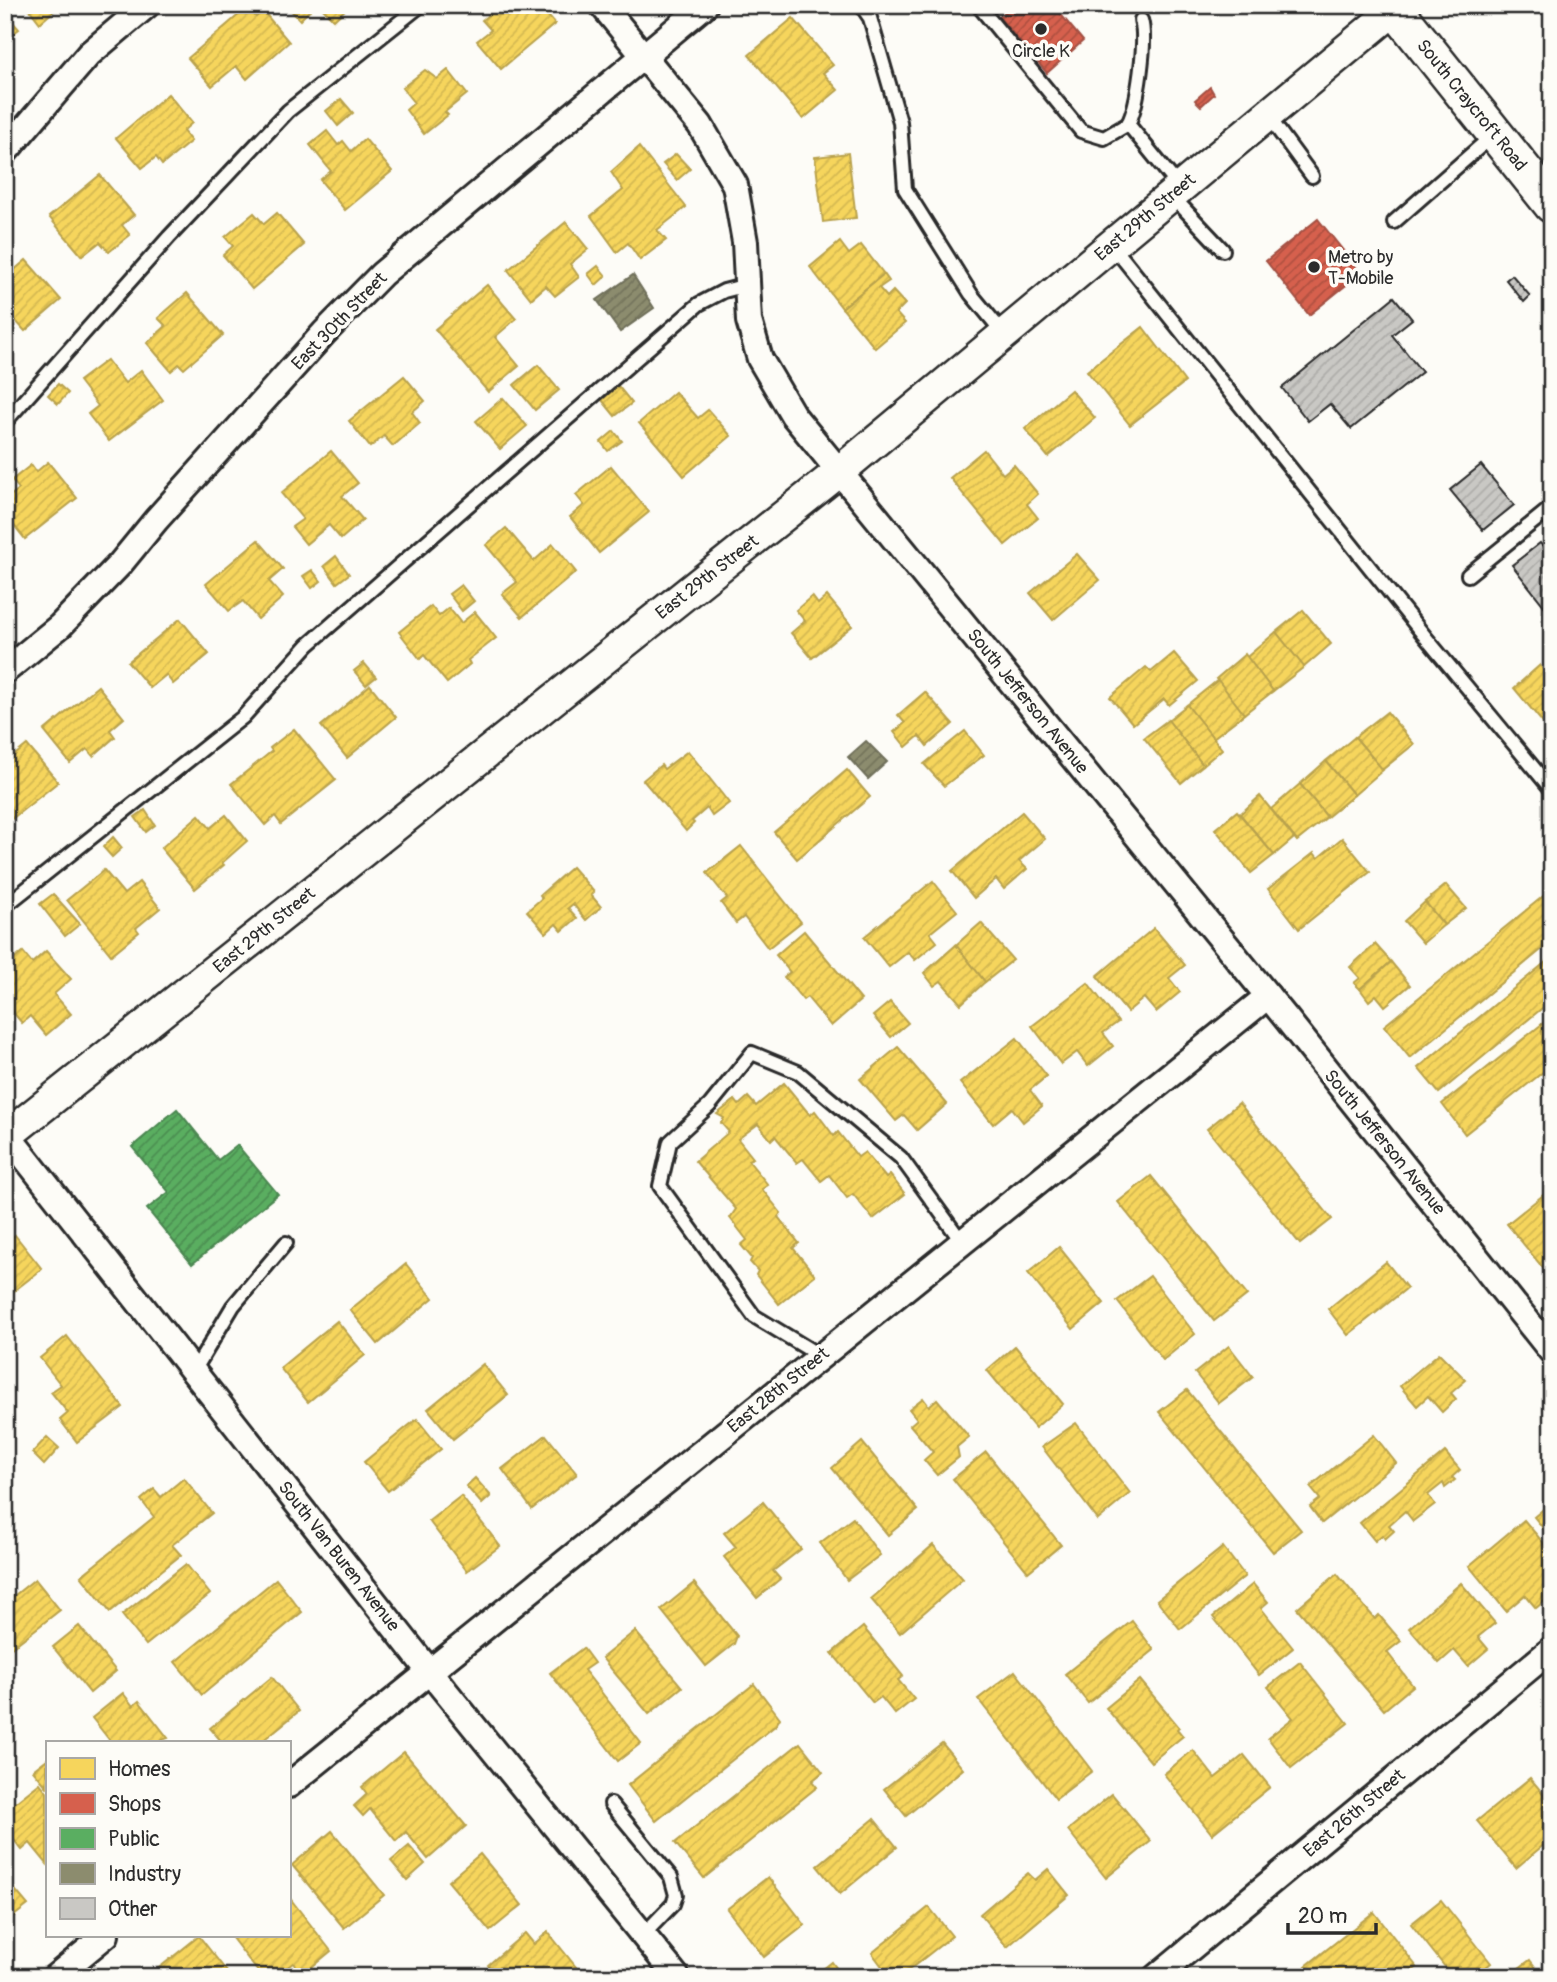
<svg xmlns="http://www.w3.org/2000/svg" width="1557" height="1982" font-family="Pangolin,sans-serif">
<defs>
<pattern id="homes-hatch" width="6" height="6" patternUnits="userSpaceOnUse" patternTransform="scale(1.75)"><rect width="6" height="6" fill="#f6d55c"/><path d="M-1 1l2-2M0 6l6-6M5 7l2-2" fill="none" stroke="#d3b750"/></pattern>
<pattern id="shops-hatch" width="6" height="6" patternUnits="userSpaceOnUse" patternTransform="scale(1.75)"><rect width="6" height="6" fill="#d6604d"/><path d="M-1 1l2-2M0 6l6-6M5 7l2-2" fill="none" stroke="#ae4f40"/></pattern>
<pattern id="public-hatch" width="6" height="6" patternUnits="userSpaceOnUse" patternTransform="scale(1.75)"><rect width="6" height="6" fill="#5aae61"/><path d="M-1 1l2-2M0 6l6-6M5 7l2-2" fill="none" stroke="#4b8e50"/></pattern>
<pattern id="industry-hatch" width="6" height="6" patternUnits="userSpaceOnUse" patternTransform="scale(1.75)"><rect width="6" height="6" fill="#8c8c6e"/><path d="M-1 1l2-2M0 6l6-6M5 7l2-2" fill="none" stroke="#73735b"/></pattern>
<pattern id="building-hatch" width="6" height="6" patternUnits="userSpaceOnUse" patternTransform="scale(1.75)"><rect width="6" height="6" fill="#c9c8c4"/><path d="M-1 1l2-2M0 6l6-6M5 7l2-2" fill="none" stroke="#adaca9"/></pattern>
</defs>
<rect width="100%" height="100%" fill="#fdfcf7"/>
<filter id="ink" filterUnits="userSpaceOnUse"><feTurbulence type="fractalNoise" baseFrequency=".0143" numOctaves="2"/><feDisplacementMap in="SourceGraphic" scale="14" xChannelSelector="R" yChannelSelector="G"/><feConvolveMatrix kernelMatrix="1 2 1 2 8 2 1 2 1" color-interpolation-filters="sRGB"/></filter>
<g filter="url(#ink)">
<g fill="url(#homes-hatch)" stroke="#b9a24d" stroke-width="2">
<polygon points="5,5 10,11 6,14 19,29 5,40"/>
<polygon points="26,5 55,5 57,8 40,23"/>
<polygon points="286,5 315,5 300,20"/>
<polygon points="319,5 350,5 334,20"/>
<polygon points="500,5 539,5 555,24 501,69 477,41 491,30 482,20"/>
<polygon points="248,7 256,17 263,11 289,42 247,79 236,66 212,86 188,58"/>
<polygon points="793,18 833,65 823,73 838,90 803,119 749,55"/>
<polygon points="425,70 437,79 448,70 467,94 445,112 448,115 424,134 406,110 414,103 402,88"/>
<polygon points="168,94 192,123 183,131 191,141 162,165 156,157 142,168 116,138"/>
<polygon points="341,99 353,113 338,126 326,111"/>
<polygon points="327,131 338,145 343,141 351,151 365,139 392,171 345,210 320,180 331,171 310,145"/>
<polygon points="639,147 686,207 657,230 666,240 640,260 628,243 617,252 591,216 623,190 611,172"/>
<polygon points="848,153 856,218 823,222 815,157"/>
<polygon points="676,154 690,169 677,180 663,164"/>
<polygon points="100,175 134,215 122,225 130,235 109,252 100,242 82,256 49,217"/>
<polygon points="254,213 264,224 277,213 304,245 252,289 223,255 233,246 225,237"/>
<polygon points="566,222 588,249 570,264 579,277 555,296 546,286 531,299 508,270"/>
<polygon points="840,242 849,254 861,245 884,274 842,308 810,267"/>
<polygon points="26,260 61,300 25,331 15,320 5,328 5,278"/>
<polygon points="598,266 606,276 596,285 588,274"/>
<polygon points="884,274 889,281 879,288 887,297 893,291 905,304 896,313 905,323 875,348 842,308"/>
<polygon points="487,285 516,319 495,337 519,366 488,392 435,329"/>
<polygon points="187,293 223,335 184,369 179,364 171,371 147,343 166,326 158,318"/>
<polygon points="1143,327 1185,382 1130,425 1087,371"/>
<polygon points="107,360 125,383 141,370 163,400 109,441 88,414 98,406 79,381"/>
<polygon points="538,365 559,390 535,410 514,385"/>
<polygon points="404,376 425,401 412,412 420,423 393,446 384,436 370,447 349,421"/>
<polygon points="58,384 68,393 58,404 48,395"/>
<polygon points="618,386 632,403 615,416 602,400"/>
<polygon points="1071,390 1095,418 1048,457 1025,429"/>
<polygon points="675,392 698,418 708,410 731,436 684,476 639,423"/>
<polygon points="503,398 527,426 500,449 476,421"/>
<polygon points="614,431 622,441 608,451 601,442"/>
<polygon points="984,450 1003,474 1014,465 1038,494 1027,504 1038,518 1005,545 950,478"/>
<polygon points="331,451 358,483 342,496 363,520 341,539 329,525 306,544 292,527 303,519 281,493"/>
<polygon points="48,462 77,498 25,539 5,514 5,500 19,489 12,480 31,465 36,472"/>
<polygon points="611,466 649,512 599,553 570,517 584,505 576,495"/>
<polygon points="506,528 534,561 553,544 576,572 522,617 502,594 517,582 486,545"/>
<polygon points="258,540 283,569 269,581 283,597 258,619 243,601 229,611 206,584"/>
<polygon points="1077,554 1100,580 1053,620 1030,593"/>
<polygon points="336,556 349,574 337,583 324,566"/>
<polygon points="312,570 321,581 312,588 303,576"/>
<polygon points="461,585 474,601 462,611 449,594"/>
<polygon points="812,596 818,604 827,596 852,626 812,658 791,633 805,621 796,610"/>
<polygon points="431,606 439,616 449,608 461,623 475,612 496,638 468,660 470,664 447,683 424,655 420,659 399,632"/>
<polygon points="1303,610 1331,644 1304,667 1276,632"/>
<polygon points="180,619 209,654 173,684 166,675 150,688 128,662"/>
<polygon points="1276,632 1304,667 1273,691 1247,657"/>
<polygon points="1174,653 1198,681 1169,705 1164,699 1133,724 1110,697 1146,667 1151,672"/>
<polygon points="1245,654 1273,691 1244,714 1216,679"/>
<polygon points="364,663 376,677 366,685 354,671"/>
<polygon points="1540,665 1552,680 1550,688 1552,691 1552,734 1514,688"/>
<polygon points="1218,680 1244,714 1213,738 1187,705"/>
<polygon points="370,685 396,717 347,758 321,726"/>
<polygon points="98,686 124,718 110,730 115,737 93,756 87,749 70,763 44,731"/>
<polygon points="925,692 953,724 927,746 919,736 906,747 894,732 905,723 898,715"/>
<polygon points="1187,705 1222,749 1203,765 1168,720"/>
<polygon points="1387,712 1414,744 1382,770 1355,737"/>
<polygon points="1168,720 1203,765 1181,783 1144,738"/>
<polygon points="294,729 336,780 281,824 275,816 265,825 231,784 272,751 270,748"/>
<polygon points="965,731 984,755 944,786 924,764"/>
<polygon points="1355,737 1383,770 1354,795 1326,761"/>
<polygon points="27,745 58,782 8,822 5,819 5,763"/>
<polygon points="688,751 729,803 712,816 707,808 692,821 694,823 686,831 643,780 661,765 664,769"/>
<polygon points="1326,761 1354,795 1327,817 1300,784"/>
<polygon points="847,770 870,797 797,859 774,832"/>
<polygon points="1300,784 1327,817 1297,841 1271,809"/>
<polygon points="1260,796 1294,838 1274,855 1240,814"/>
<polygon points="145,810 155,825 146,832 135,817"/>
<polygon points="1237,811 1274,855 1251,873 1215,829"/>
<polygon points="1022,812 1045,839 1019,861 1027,869 1004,889 996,879 974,898 952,871"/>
<polygon points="199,815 210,828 226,815 247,841 222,863 224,865 195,889 161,848"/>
<polygon points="113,837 122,848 112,857 103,847"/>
<polygon points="1342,838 1370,872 1299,929 1268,889 1314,853 1318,858"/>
<polygon points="741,846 801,922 768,948 744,917 736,923 721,903 727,898 707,873"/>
<polygon points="572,867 594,892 591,895 601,907 586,920 573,904 568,908 577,918 562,931 556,924 546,933 527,911 542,898 540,895"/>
<polygon points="104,870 124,894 139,882 160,908 136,928 139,932 111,955 67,900"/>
<polygon points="933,881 957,911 930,933 937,942 915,960 908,952 889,967 864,937"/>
<polygon points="1446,885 1466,908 1444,925 1425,902"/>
<polygon points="1552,889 1552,941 1410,1058 1384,1026"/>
<polygon points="53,894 80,924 65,936 40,904"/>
<polygon points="1425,902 1444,925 1423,943 1404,921"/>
<polygon points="981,923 1013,960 985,982 956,945"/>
<polygon points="1154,928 1185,965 1169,978 1180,992 1156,1012 1144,998 1127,1012 1097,976"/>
<polygon points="804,931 861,1000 831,1026 807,997 803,1000 784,977 790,972 776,955"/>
<polygon points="1375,944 1391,962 1360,989 1354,983 1360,978 1350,967"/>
<polygon points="956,945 985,982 961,1004 941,981 934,986 924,973"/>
<polygon points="46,951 71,979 54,994 71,1014 46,1035 30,1016 22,1023 5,1003 5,988 7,986 5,984 5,967 23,952 32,963"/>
<polygon points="1552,957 1552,1000 1439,1093 1418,1068"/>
<polygon points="1391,962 1410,985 1385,1006 1376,995 1369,1001 1360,989"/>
<polygon points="1088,983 1118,1022 1103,1033 1113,1046 1088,1066 1077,1052 1061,1064 1032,1026"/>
<polygon points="890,1002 908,1023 891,1037 873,1016"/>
<polygon points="1552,1016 1552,1065 1465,1134 1442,1104"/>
<polygon points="1017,1038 1047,1076 1030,1090 1042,1106 1023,1122 1012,1108 993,1124 960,1083"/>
<polygon points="898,1047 947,1104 917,1130 904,1115 896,1121 860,1079"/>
<polygon points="784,1083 810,1115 815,1111 834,1136 838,1132 858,1157 865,1152 886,1178 890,1175 905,1194 873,1219 853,1194 847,1198 829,1175 821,1181 803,1159 797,1163 775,1136 771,1140 758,1124 738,1139 753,1158 748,1160 768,1185 762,1189 781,1213 778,1217 799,1243 793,1248 815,1275 779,1304 756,1275 758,1271 750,1262 752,1258 741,1245 747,1240 730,1218 736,1209 695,1161 729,1132 721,1123 724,1118 717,1114 735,1100 739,1105 748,1097 756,1106"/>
<polygon points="1239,1103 1332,1219 1300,1244 1207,1129"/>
<polygon points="1151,1176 1247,1295 1214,1321 1118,1202"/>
<polygon points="1552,1188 1552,1279 1507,1224"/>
<polygon points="15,1235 42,1269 5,1298 5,1243"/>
<polygon points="1059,1247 1104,1303 1073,1329 1028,1273"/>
<polygon points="1386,1262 1407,1288 1348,1335 1328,1309"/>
<polygon points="406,1264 433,1298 378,1344 350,1310"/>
<polygon points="1150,1276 1195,1334 1163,1360 1117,1301"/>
<polygon points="337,1321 365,1355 308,1402 280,1368"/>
<polygon points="67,1336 123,1407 77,1442 60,1420 68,1413 51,1392 61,1385 40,1358"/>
<polygon points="1015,1346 1063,1404 1035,1428 987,1370"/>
<polygon points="1229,1346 1253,1377 1219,1403 1195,1373"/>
<polygon points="1439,1353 1466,1380 1451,1393 1456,1399 1442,1412 1428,1396 1417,1406 1400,1386"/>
<polygon points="483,1364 508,1395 453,1439 428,1409"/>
<polygon points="1187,1390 1301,1530 1273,1552 1159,1412"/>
<polygon points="923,1398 929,1406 937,1399 969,1437 957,1447 959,1457 937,1475 924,1460 933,1452 910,1425 917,1419 909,1409"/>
<polygon points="417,1419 441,1449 388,1491 364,1462"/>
<polygon points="1076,1423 1130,1493 1098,1520 1042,1447"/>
<polygon points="546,1435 577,1474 532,1509 502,1469"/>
<polygon points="1374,1435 1396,1463 1322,1523 1310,1507 1320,1499 1310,1487"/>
<polygon points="47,1437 59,1448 44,1465 32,1453"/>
<polygon points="862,1442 918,1510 888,1535 832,1468"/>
<polygon points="986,1452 1061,1545 1028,1572 953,1479"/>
<polygon points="1445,1452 1460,1470 1452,1477 1455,1480 1445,1488 1443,1483 1428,1495 1435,1504 1413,1521 1405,1511 1389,1525 1394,1531 1385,1539 1382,1535 1375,1541 1360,1523"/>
<polygon points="184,1478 212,1513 172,1545 181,1555 110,1612 81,1576 154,1517 141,1500 154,1489 161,1497"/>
<polygon points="475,1478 491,1496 482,1504 466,1486"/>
<polygon points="461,1496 500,1546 467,1571 429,1521"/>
<polygon points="763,1502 801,1549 773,1571 780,1579 757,1598 724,1557 736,1547 724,1533"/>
<polygon points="1552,1502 1552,1539 1534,1517"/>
<polygon points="853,1518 880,1555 847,1580 820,1543"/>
<polygon points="1524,1520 1552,1553 1552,1580 1549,1582 1552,1586 1552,1595 1536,1608 1525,1595 1506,1611 1469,1566"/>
<polygon points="933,1545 963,1579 900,1633 871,1599"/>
<polygon points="1223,1547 1245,1576 1180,1629 1157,1600"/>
<polygon points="186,1564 210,1594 146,1645 122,1615"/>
<polygon points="1337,1574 1375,1619 1379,1615 1401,1641 1387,1652 1413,1686 1384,1710 1297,1608"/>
<polygon points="35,1579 60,1610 5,1653 5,1603"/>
<polygon points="276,1579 302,1612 202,1695 175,1662"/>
<polygon points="694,1583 737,1636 734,1644 706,1666 661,1610"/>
<polygon points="1461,1583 1495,1623 1478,1637 1488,1649 1468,1666 1454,1650 1439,1663 1409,1628"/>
<polygon points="1253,1584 1268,1602 1261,1608 1293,1648 1259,1675 1213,1617"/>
<polygon points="1132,1621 1154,1650 1088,1703 1065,1674"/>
<polygon points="79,1626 116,1671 90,1693 53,1647"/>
<polygon points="863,1627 903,1676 898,1680 914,1699 895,1714 881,1697 873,1703 832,1653"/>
<polygon points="635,1631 682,1687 649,1714 602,1658"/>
<polygon points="583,1648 594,1663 584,1670 641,1743 618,1761 550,1673"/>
<polygon points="1300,1662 1348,1723 1291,1768 1268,1738 1293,1718 1268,1687"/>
<polygon points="1015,1671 1092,1771 1056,1799 978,1699"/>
<polygon points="272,1677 299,1711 261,1742 222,1742 210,1728"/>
<polygon points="1140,1680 1179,1727 1177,1729 1183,1736 1151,1762 1106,1708"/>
<polygon points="754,1684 780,1718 776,1725 656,1821 628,1785"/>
<polygon points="123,1693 133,1706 139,1701 168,1738 162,1740 163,1742 111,1742 92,1718"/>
<polygon points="800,1743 823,1772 812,1781 817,1787 704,1878 675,1843"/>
<polygon points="942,1743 963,1769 906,1816 884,1789"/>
<polygon points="1193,1750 1215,1778 1244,1755 1270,1787 1212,1834 1164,1774"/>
<polygon points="404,1752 466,1826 428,1859 406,1832 396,1841 370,1809 363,1816 354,1806 367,1794 362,1787"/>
<polygon points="47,1759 47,1787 33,1770"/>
<polygon points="1530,1778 1552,1804 1552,1838 1516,1868 1477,1821"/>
<polygon points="40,1783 47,1792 47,1864 30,1843 22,1850 5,1829 5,1826 13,1819 6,1810"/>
<polygon points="1112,1794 1151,1841 1106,1878 1068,1830"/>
<polygon points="874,1819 897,1847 840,1894 817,1866"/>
<polygon points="332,1831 384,1895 344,1928 292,1865"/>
<polygon points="409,1846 425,1864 407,1880 391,1861"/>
<polygon points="480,1854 522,1905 490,1931 448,1881"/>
<polygon points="1048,1869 1069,1895 1007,1947 980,1914 1028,1873 1035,1880"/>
<polygon points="768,1877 805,1925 764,1957 727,1909"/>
<polygon points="5,1878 28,1905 5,1923"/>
<polygon points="289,1897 331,1951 302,1975 293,1963 275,1977 262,1977 232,1938 237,1935 289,1935"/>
<polygon points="1441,1900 1491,1963 1474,1977 1453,1977 1411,1924"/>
<polygon points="929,1907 952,1936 900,1977 890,1977 872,1953"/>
<polygon points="1374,1912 1417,1967 1405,1977 1314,1977 1306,1966"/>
<polygon points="548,1932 584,1977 498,1977 488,1965 525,1933 534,1944"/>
<polygon points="199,1936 231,1977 166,1977 159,1968"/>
<polygon points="1530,1960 1543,1977 1507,1977"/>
<polygon points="832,1962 843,1977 813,1977"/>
</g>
<g fill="url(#shops-hatch)" stroke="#a35043" stroke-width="2">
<polygon points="1013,5 1053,5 1083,41 1047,73 999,17"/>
<polygon points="1210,87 1214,94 1201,106 1195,100"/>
<polygon points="1318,219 1361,273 1309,315 1266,261"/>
</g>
<polygon fill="url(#public-hatch)" stroke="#4c8751" stroke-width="2" points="177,1109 218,1160 237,1145 278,1194 192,1264 147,1209 169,1192 132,1147"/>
<g fill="url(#industry-hatch)" stroke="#6f6f5a" stroke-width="2">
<polygon points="633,275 654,308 620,332 597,300"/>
<polygon points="866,741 887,762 868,779 848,757"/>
</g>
<g fill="url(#building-hatch)" stroke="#2b2b2b" stroke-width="2">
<polygon points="1512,275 1530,296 1524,302 1506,280"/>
<polygon points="1394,297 1412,319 1392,335 1422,372 1351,429 1330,404 1308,421 1282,388"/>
<polygon points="1481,465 1514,505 1483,530 1450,490"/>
<polygon points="1540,543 1552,557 1552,616 1512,565"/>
</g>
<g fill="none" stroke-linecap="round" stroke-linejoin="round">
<g stroke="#2b2b2b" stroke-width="18">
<g id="service">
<polyline points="861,5 870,18 900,122 905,189 971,294 1004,334"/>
<polyline points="978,5 1081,131 1104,138 1128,124"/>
<path d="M 1141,20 C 1147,39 1138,106 1128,124 L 1180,188"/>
<polyline points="1268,116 1312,176"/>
<polyline points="1172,196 1223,250"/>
<polyline points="1394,222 1492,136"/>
<polyline points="1112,245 1427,639 1552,790"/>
<polyline points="5,422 169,237 288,111 421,5"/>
<polyline points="1468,575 1552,507"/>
<polyline points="5,906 243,717 308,645 699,304 724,291 747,285"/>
<polyline points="820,1356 754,1316 660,1186 670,1142 710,1105 752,1053 798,1072 901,1158 962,1242"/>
<polyline points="194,1371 233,1306 286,1243"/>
<polyline points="611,1804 671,1877 676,1895 673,1904 643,1935"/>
</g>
</g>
<g stroke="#2b2b2b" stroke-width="30">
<g id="minor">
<polyline points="602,5 700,125 735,185 745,242 749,321 760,359 793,415 1286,1018 1552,1352"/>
<polyline points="5,152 89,54 147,5"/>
<polyline points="5,671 60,626 120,564 156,520 324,333 382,274 705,5"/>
<polyline points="5,1132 429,1671 677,1977"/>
<polyline points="289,1785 1268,996"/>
<polyline points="55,1977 106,1935"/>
<polyline points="1156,1977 1552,1649"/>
</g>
</g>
<g stroke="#2b2b2b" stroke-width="35">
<polyline id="tertiary" points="5,1137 840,471 1400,5"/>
</g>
<g stroke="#2b2b2b" stroke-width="40">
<polyline id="secondary" points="1392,5 1552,205"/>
</g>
<use href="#service" stroke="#fdfcf7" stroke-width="12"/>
<use href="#minor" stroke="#fdfcf7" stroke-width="24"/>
<use href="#tertiary" stroke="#fdfcf7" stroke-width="30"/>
<use href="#secondary" stroke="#fdfcf7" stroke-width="35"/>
</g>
</g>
<g fill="#2b2b2b" stroke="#fdfcf7" stroke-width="2.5">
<circle cx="1041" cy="29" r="7"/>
<circle cx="1314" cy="267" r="7"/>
</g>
<g text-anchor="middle" stroke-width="7" stroke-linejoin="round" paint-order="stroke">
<g font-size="18" fill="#2b2b2b" stroke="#fdfcf7">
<text x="1041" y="57">Circle K</text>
<text x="1328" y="263" text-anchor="start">Metro by<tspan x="1328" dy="21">T-Mobile</tspan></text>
</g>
<g font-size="18" fill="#2b2b2b" stroke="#fdfcf7">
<text transform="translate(1472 105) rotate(51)" y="6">South Craycroft Road</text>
<text transform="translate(1145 217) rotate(-40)" y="6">East 29th Street</text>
<text transform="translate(339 321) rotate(-46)" y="6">East 30th Street</text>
<text transform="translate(707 577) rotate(-38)" y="6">East 29th Street</text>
<text transform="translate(1028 701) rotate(51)" y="6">South Jefferson Avenue</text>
<text transform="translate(264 930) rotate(-39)" y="6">East 29th Street</text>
<text transform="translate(1385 1142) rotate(51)" y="6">South Jefferson Avenue</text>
<text transform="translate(778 1390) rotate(-39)" y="6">East 28th Street</text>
<text transform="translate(339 1556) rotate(52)" y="6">South Van Buren Avenue</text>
<text transform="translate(1354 1813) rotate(-40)" y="6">East 26th Street</text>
</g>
</g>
<rect width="1557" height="1982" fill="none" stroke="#fdfcf7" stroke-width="28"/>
<rect x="14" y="14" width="1529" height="1954" fill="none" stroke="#2b2b2b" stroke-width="2.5" filter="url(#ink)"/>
<rect x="46" y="1741" width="245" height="196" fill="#fdfcf7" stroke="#a9a8a5" stroke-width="2"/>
<rect x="60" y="1758" width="35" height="21" fill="#f6d55c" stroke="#a9a8a5" stroke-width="2"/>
<text x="108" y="1776" font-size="21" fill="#2b2b2b">Homes</text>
<rect x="60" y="1793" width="35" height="21" fill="#d6604d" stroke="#a9a8a5" stroke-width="2"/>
<text x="108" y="1811" font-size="21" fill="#2b2b2b">Shops</text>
<rect x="60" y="1828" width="35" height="21" fill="#5aae61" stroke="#a9a8a5" stroke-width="2"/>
<text x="108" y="1846" font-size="21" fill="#2b2b2b">Public</text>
<rect x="60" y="1863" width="35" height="21" fill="#8c8c6e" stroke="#a9a8a5" stroke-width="2"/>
<text x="108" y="1881" font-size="21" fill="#2b2b2b">Industry</text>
<rect x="60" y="1898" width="35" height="21" fill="#c9c8c4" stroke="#a9a8a5" stroke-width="2"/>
<text x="108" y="1916" font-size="21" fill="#2b2b2b">Other</text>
<path d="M1288 1923v10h88v-10" fill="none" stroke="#2b2b2b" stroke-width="3.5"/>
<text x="1298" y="1923" font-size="21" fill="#2b2b2b" stroke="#fdfcf7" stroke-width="5" paint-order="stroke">20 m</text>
</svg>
